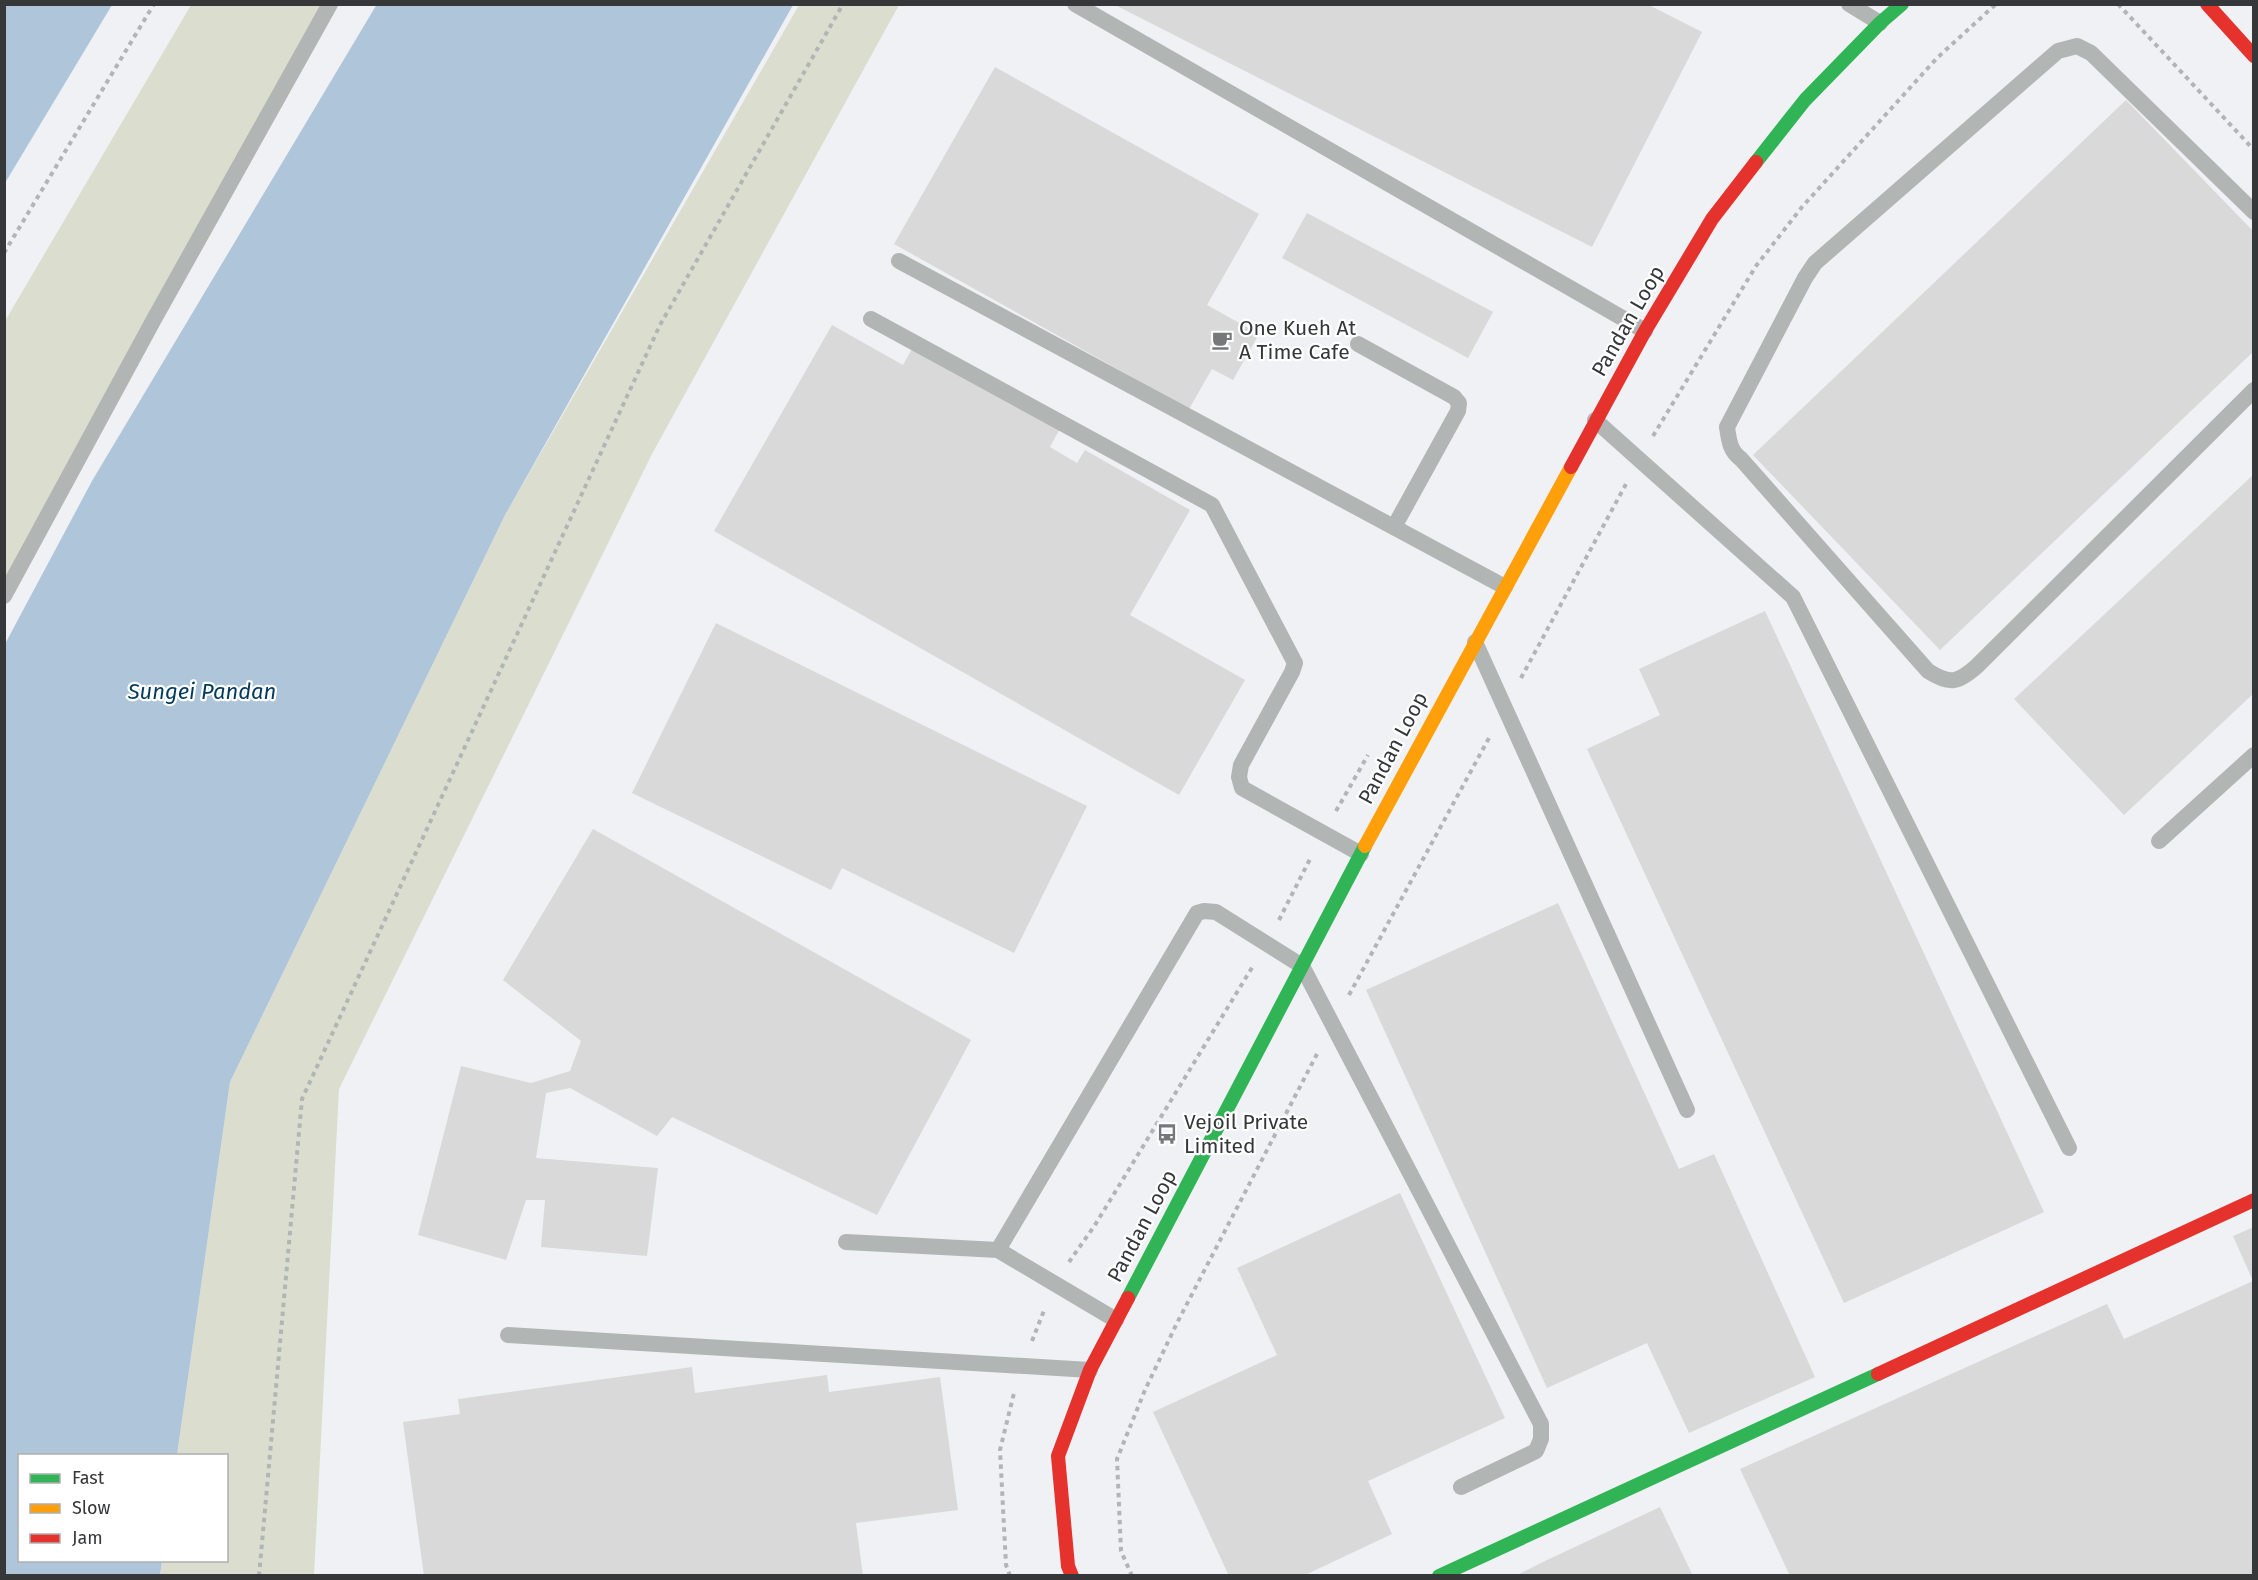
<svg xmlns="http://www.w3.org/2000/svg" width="2258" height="1580" font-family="'Fira Sans',sans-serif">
<rect width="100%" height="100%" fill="#eff1f4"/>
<g fill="#dbdece">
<polygon points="191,5 330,5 5,596 5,321"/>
<polygon points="799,5 899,5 652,454 339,1089 314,1575 160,1576 162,1561 226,1560 226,1456 177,1455 230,1082 505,515"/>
</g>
<g fill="#afc5d9">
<polygon points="5,4 112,5 5,183 4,5"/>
<polygon points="377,4 793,5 505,515 230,1082 177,1455 20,1456 20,1560 162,1561 160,1575 5,1575 5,644 92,481"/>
</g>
<g fill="#d9d9da">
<polygon points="1113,4 1647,4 1702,32 1592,247"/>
<polygon points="995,67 1259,214 1207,305 1259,334 1233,380 1212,369 1189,409 894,244"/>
<polygon points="2126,100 2254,232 2254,351 1940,650 1753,455"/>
<polygon points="1307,213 1493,312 1468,358 1282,258"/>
<polygon points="832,325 903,365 914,345 1061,427 1050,447 1077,463 1085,450 1190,510 1130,615 1245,680 1179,795 714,531"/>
<polygon points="2254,474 2254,693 2124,815 2014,699"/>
<polygon points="1765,611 2044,1212 1844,1303 1587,749 1660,715 1639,669"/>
<polygon points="716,623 1087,806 1014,953 842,868 831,890 632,793"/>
<polygon points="593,829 971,1040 877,1215 672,1117 657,1136 570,1088 546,1093 536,1158 658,1168 647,1256 541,1247 545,1200 526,1200 506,1260 418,1235 461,1066 531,1083 570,1071 581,1041 503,980"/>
<polygon points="1558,903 1679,1169 1714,1154 1815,1377 1689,1433 1647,1343 1547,1388 1366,990"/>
<polygon points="1400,1193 1505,1418 1368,1481 1392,1534 1303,1576 1229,1576 1153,1412 1277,1355 1237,1268"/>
<polygon points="2254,1227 2254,1576 1790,1576 1740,1469 2107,1304 2124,1339 2253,1281 2233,1236"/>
<polygon points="692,1367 695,1393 827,1375 829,1392 940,1377 958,1510 856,1523 863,1576 424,1576 403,1422 460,1414 458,1399"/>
<polygon points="1660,1507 1693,1576 1515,1576 1545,1561"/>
</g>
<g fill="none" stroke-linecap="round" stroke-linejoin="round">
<g stroke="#b1b5b5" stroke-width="4" stroke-dasharray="4.5 4.5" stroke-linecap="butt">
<polyline points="2118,4 2254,150"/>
<polyline points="4,253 154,4"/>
<polyline points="1653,436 1756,266 1802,207 1937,58 1996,4"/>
<polyline points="1521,678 1626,484"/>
<polyline points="1336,811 1368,755"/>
<polyline points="1279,920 1311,857"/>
<polyline points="1349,995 1489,738"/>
<polyline points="1069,1262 1095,1225 1253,966"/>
<polyline points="1032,1341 1045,1308"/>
<polyline points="259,1576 302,1099 660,325 843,4"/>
<polyline points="1010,1576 1006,1565 1000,1450 1014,1393"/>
<polyline points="1132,1576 1121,1551 1117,1459 1145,1390 1177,1323 1317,1054"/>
</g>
<g stroke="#b1b6b5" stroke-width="16">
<polyline points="1075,4 1645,331"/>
<polyline points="1849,4 1880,23"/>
<path d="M 2254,212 L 2091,53 L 2077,46 L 2058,51 L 1815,263 L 1805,278 L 1727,427 C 1729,441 1730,451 1741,459 L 1928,671 C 1950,685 1958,683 1977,666 L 2254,390"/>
<polyline points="899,261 1505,587"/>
<polyline points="871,319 1212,505 1295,663 1292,672 1241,765 1239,777 1242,788 1361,854"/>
<polyline points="1358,344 1454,397 1459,403 1458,411 1394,527"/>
<polyline points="1595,420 1793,597 2069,1148"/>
<polyline points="4,596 153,321 330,4"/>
<polyline points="1475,642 1687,1110"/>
<polyline points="2159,841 2254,755"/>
<polyline points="846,1242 998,1250 1116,1320"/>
<polyline points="998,1250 1197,913 1204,911 1216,912 1302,966 1541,1424 1541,1439 1536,1451 1461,1487"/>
<polyline points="508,1335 1090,1370"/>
</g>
<g stroke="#30b455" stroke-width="14">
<polyline points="1756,162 1805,100 1880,23 1902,4"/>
<polyline points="1128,1298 1365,846"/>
<polyline points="1439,1576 1878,1374"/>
</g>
<polyline stroke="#ff9f0a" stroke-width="14" points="1365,846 1571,467"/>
<g stroke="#e5322d" stroke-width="14">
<polyline points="2207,4 2254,56"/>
<polyline points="1571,467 1645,331 1712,219 1756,162"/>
<polyline points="1878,1374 2254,1200"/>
<polyline points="1072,1576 1068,1566 1058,1456 1090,1370 1128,1298"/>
</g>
</g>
<defs>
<g id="cafe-bare" transform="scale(1.62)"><path d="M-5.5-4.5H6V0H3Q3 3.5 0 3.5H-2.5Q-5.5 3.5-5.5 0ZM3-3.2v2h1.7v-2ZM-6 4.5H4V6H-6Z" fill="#76787a" stroke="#fff" stroke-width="2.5" paint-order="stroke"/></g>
<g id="bus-bare" transform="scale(1.62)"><path d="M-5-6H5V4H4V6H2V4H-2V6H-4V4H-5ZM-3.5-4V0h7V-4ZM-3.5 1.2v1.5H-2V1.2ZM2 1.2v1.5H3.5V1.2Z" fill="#76787a" stroke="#fff" stroke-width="2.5" paint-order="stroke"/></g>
</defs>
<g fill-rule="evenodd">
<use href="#cafe-bare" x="1222" y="340"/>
<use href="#bus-bare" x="1167" y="1134"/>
</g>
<g text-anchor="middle" stroke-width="4.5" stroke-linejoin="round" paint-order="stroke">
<g font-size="21" fill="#353739" stroke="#fff">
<text transform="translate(1628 321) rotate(-60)" y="7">Pandan Loop</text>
<text transform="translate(1393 748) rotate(-62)" y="7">Pandan Loop</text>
<text transform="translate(1142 1226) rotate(-62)" y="7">Pandan Loop</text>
</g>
<g font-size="21" fill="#353739" stroke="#fff" text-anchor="start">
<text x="1239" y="335">One Kueh At<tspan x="1239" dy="24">A Time Cafe</tspan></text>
<text x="1184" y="1129">Vejoil Private<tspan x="1184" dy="24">Limited</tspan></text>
</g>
<g font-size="22" font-style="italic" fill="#03395d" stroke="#fff">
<text x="202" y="699">Sungei Pandan</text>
</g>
</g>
<rect width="2258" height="1580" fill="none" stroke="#353739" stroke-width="12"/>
<rect x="18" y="1454" width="210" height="108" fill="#ffffff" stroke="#aeafb0" stroke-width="1.5"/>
<rect x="30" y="1474" width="30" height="9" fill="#30b455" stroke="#aeafb0" stroke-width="1.5"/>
<text x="72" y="1484" font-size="18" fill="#353739">Fast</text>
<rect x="30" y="1504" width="30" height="9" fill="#ff9f0a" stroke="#aeafb0" stroke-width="1.5"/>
<text x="72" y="1514" font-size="18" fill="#353739">Slow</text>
<rect x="30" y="1534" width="30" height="9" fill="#e5322d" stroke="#aeafb0" stroke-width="1.5"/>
<text x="72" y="1544" font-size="18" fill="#353739">Jam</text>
</svg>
